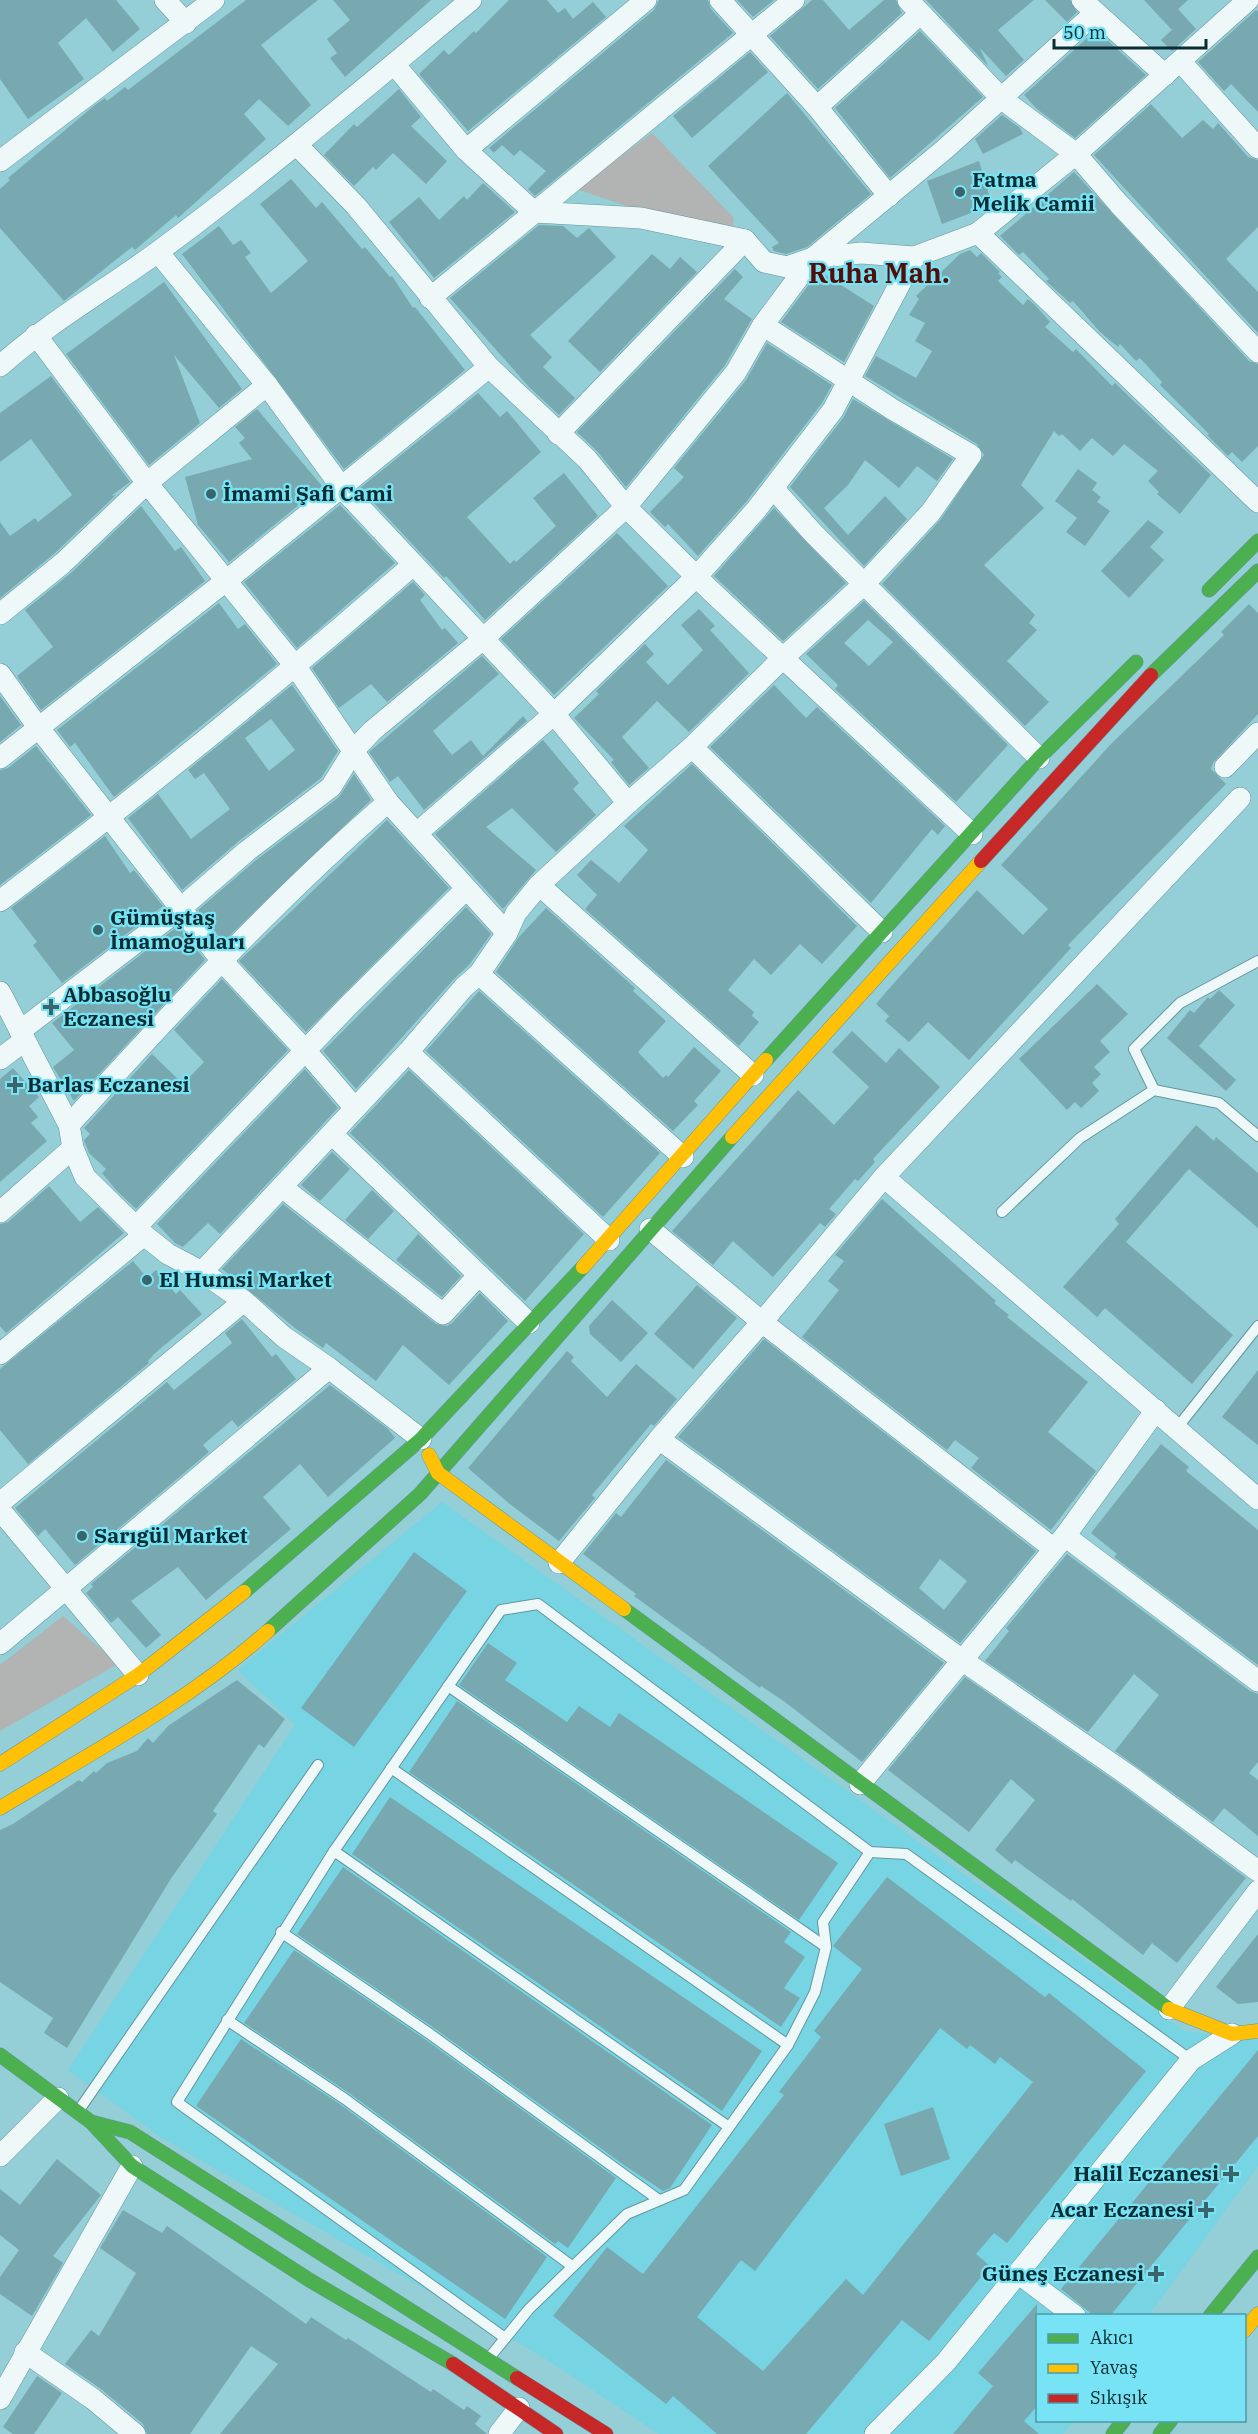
<svg xmlns="http://www.w3.org/2000/svg" width="1258" height="2434" font-family="'IBM Plex Serif',serif">
<rect width="100%" height="100%" fill="#94ced7"/>
<polygon fill="#76d4e3" points="442,1502 1184,2031 1258,2040 1258,2166 1149,2315 1038,2316 1038,2420 1073,2421 1063,2434 659,2434 543,2357 162,2138 68,2070 295,1725 238,1670"/>
<g fill="#b2b3b3">
<polygon points="652,133 734,218 732,229 683,225 576,189"/>
<polygon points="63,1616 118,1664 0,1731 0,1665"/>
</g>
<g fill="#79a9b0" fill-rule="evenodd">
<polygon points="0,0 116,0 140,29 113,52 86,18 58,43 84,79 28,119 0,79"/>
<polygon points="246,0 318,0 261,45 311,105 288,126 259,99 244,114 266,139 178,218 176,215 135,250 132,247 64,301 0,228 0,189 10,180 8,178 95,105 105,98 107,101 125,87 128,90"/>
<polygon points="333,0 431,0 345,77 330,58 337,53 327,39 350,20"/>
<polygon points="509,0 547,0 558,13 565,8 573,19 593,2 606,17 468,131 419,74 444,50 449,55 474,31 476,33"/>
<polygon points="659,0 708,0 711,9 733,33 535,196 528,189 546,171 520,150 514,156 502,145 494,153 489,148 654,10"/>
<polygon points="737,0 774,0 753,17"/>
<polygon points="812,0 823,0 849,30 884,0 896,0 902,13 818,89 770,36"/>
<polygon points="926,0 1034,0 998,30 1024,60 1006,76 980,48 988,66"/>
<polygon points="1045,0 1070,0 1077,12 1067,22"/>
<polygon points="1144,0 1188,0 1178,9 1196,29 1172,51 1161,40 1172,30"/>
<polygon points="1256,10 1258,11 1258,112 1231,84 1224,91 1198,62"/>
<polygon points="1096,30 1146,75 1075,138 1037,109 1024,95"/>
<polygon points="920,31 983,97 890,178 835,108"/>
<polygon points="750,52 768,72 692,138 673,116"/>
<polygon points="399,89 421,117 411,126 447,161 426,184 393,153 376,170 373,167 354,186 324,155 354,124 357,127"/>
<polygon points="787,93 871,194 807,247 786,254 774,251 772,247 779,243 708,166"/>
<polygon points="1151,104 1182,138 1203,120 1213,129 1218,123 1248,157 1258,160 1258,227 1226,259 1258,292 1258,333 1094,155"/>
<polygon points="1002,115 1020,128 1023,134 983,154 975,139"/>
<polygon points="979,161 992,205 942,224 927,181"/>
<polygon points="1074,172 1249,361 1258,364 1258,446 1242,462 1232,452 1228,456 1207,435 1209,434 1160,385 1162,382 1140,358 1136,361 1120,344 1118,347 1100,332 1073,301 1070,303 1046,281 1049,279 1023,252 1019,255 1000,236"/>
<polygon points="291,179 316,208 322,202 362,249 365,247 390,277 392,276 413,308 415,307 465,370 344,469 182,254 219,226 233,245 241,240 251,253 245,257 271,293 308,261 260,204"/>
<polygon points="483,183 515,212 434,278 389,222 419,197 439,220 464,196 467,200"/>
<polygon points="539,225 563,226 577,238 589,228 616,257 530,335 552,357 543,367 575,398 559,415 529,387 450,298"/>
<polygon points="970,250 977,257 981,253 1000,272 998,273 1002,277 998,281 1023,305 1028,299 1035,305 1050,322 1045,327 1073,352 1076,349 1112,386 1115,383 1211,475 1180,514 1157,494 1159,492 1148,481 1158,471 1124,444 1113,456 1092,438 1080,451 1062,434 1059,436 1054,431 1021,485 1044,508 984,565 1035,615 1029,623 1037,630 1007,661 1049,702 1025,726 882,584 941,519 984,455 977,444 865,376 876,356 916,378 932,351 915,341 925,323 909,315 919,299 916,296 960,254"/>
<polygon points="652,254 670,269 680,257 697,272 600,372 568,341"/>
<polygon points="735,269 743,277 724,299 752,319 725,365 626,487 597,451 577,432"/>
<polygon points="819,271 874,306 844,362 781,322"/>
<polygon points="164,282 242,389 219,408 174,355 200,423 149,465 66,354"/>
<polygon points="767,343 832,385 822,403 746,502 698,556 668,524 665,527 650,512 684,477 674,468 746,380"/>
<polygon points="51,376 130,482 111,496 116,495 55,553 0,598 0,522 10,536 35,518 38,522 72,495 31,439 0,462 0,413"/>
<polygon points="478,393 500,417 507,411 541,452 467,517 510,564 514,560 516,562 556,526 533,498 564,473 598,516 485,620 446,576 444,578 360,488"/>
<polygon points="853,399 953,459 937,481 917,466 899,488 865,460 848,485 824,508 848,535 885,496 907,519 864,566 790,487 843,418"/>
<polygon points="257,409 322,486 229,562 198,525 185,477 252,459 239,443 245,438 235,427"/>
<polygon points="1078,469 1097,483 1092,490 1101,497 1097,502 1110,511 1085,546 1066,532 1077,518 1055,501"/>
<polygon points="340,505 395,563 297,648 244,582"/>
<polygon points="141,506 175,551 181,547 205,581 41,710 17,676 53,647 25,610 72,572"/>
<polygon points="774,508 846,583 783,641 714,576"/>
<polygon points="1148,520 1164,532 1150,547 1164,560 1129,598 1101,571"/>
<polygon points="617,533 668,586 554,695 501,639"/>
<polygon points="413,582 425,595 420,600 442,630 445,628 458,643 387,702 371,684 339,708 312,668"/>
<path d="M 864,601 L 1008,745 L 956,802 L 835,689 L 838,685 L 806,654 ZM 868,620 L 893,642 L 869,666 L 844,643 Z"/>
<polygon points="219,603 238,629 245,624 277,664 114,797 75,743 70,747 57,730"/>
<polygon points="1249,604 1258,613 1258,714 1213,763 1211,769 1226,784 1068,945 1071,948 969,1060 928,1022 909,1042 885,1021 889,1016 876,1004 886,992 977,890 1023,935 1048,909 1001,865 1111,744 1224,635 1221,632"/>
<polygon points="699,609 715,626 710,630 749,673 689,732 657,701 622,737 649,768 629,785 611,762 614,760 574,718 599,694 596,691 645,644 654,654 646,662 668,685 703,650 681,625"/>
<polygon points="482,656 499,674 433,731 452,755 471,740 483,756 523,716 527,721 424,810 398,776 390,782 369,752"/>
<path d="M 292,685 L 338,751 L 321,778 L 239,841 L 182,890 L 128,818 L 158,794 L 191,839 L 230,809 L 204,773 L 195,779 L 188,770 ZM 271,719 L 295,750 L 269,771 L 245,738 Z"/>
<polygon points="774,685 806,718 817,707 945,826 938,835 932,829 871,903 710,747"/>
<polygon points="0,696 21,725 0,742"/>
<polygon points="543,740 579,783 573,789 596,815 556,852 512,808 486,827 536,870 503,909 435,834"/>
<polygon points="36,746 91,815 0,885 0,770 8,768"/>
<polygon points="692,764 857,926 822,964 800,944 771,975 754,959 728,990 754,1012 752,1016 759,1022 739,1046 585,909 597,895 577,875 591,860 619,883 648,850 624,826"/>
<polygon points="354,774 371,800 223,942 198,910 255,861 339,797"/>
<polygon points="387,820 449,888 306,1032 239,961"/>
<polygon points="105,836 130,873 134,870 163,906 62,983 33,945 37,942 11,908"/>
<polygon points="466,907 491,934 469,965 454,979 356,1089 323,1051"/>
<polygon points="546,908 635,988 633,991 666,1021 638,1052 663,1078 666,1075 668,1077 694,1047 721,1071 694,1101 698,1105 673,1131 496,972 519,937"/>
<polygon points="178,926 205,960 74,1101 53,1067 74,1050 52,1023"/>
<polygon points="222,979 288,1050 136,1209 117,1191 102,1173 106,1169 89,1153 84,1140 90,1134 84,1128 152,1054 183,1084 204,1062 174,1030"/>
<polygon points="1097,984 1128,1014 1100,1041 1110,1052 1094,1067 1101,1074 1092,1083 1099,1091 1081,1108 1075,1102 1067,1110 1019,1059"/>
<polygon points="1219,990 1235,1005 1199,1046 1236,1080 1226,1091 1167,1038 1190,1010 1194,1013 1208,997 1210,999"/>
<polygon points="479,991 660,1153 603,1217 426,1051"/>
<polygon points="852,1031 886,1063 899,1048 940,1087 873,1159 875,1162 858,1181 855,1179 829,1209 836,1214 825,1227 820,1223 773,1277 733,1241 713,1265 672,1231 798,1090 834,1125 869,1087 832,1052"/>
<polygon points="13,1068 39,1097 29,1106 38,1117 31,1123 47,1141 0,1182 0,1079"/>
<polygon points="305,1069 338,1108 220,1234 208,1223 183,1247 175,1243 157,1224"/>
<polygon points="409,1070 584,1234 525,1301 350,1133"/>
<polygon points="1196,1125 1214,1141 1216,1137 1258,1173 1258,1228 1189,1169 1126,1242 1233,1335 1192,1384 1105,1308 1097,1317 1063,1287 1119,1224 1115,1219"/>
<polygon points="332,1152 350,1169 320,1201 301,1185"/>
<polygon points="49,1186 80,1222 98,1207 124,1233 6,1333 0,1326 0,1224 8,1222"/>
<polygon points="372,1190 394,1211 368,1239 345,1220"/>
<polygon points="882,1199 996,1301 994,1303 1009,1315 1007,1317 1088,1382 1048,1432 1096,1471 1051,1530 971,1468 979,1458 955,1440 947,1450 802,1337 839,1290 828,1281 844,1261 835,1255"/>
<polygon points="283,1204 436,1324 447,1326 452,1323 480,1293 508,1321 449,1385 403,1345 376,1381 326,1343 323,1348 295,1328 222,1269"/>
<polygon points="418,1234 461,1276 442,1297 396,1260"/>
<polygon points="133,1261 147,1278 156,1270 176,1294 180,1290 202,1314 154,1354 148,1361 149,1363 28,1464 0,1430 0,1369"/>
<polygon points="697,1285 737,1318 693,1369 654,1334"/>
<polygon points="612,1300 648,1333 621,1362 590,1334 589,1326"/>
<polygon points="242,1319 272,1357 276,1354 296,1379 238,1427 232,1420 203,1445 209,1452 75,1565 45,1529 38,1536 15,1508 167,1382 174,1390 232,1343 225,1333"/>
<path d="M 764,1339 L 1036,1551 L 960,1643 L 678,1437 ZM 940,1559 L 967,1581 L 944,1610 L 919,1588 Z"/>
<polygon points="567,1351 574,1357 571,1361 607,1397 636,1364 677,1399 654,1426 651,1424 592,1495 595,1498 559,1541 511,1505 468,1468"/>
<polygon points="1258,1370 1258,1445 1222,1417"/>
<polygon points="330,1385 388,1429 395,1438 328,1497 300,1464 263,1497 291,1529 206,1600 178,1567 131,1601 161,1635 146,1648 118,1617 111,1623 86,1593 93,1587 91,1584"/>
<polygon points="1161,1444 1189,1467 1186,1471 1258,1530 1258,1665 1114,1557 1117,1554 1091,1533"/>
<polygon points="666,1460 944,1663 862,1762 785,1702 761,1686 760,1688 634,1596 636,1594 583,1554 616,1513 621,1517"/>
<polygon points="414,1552 467,1591 354,1747 301,1708"/>
<polygon points="1067,1554 1250,1691 1258,1694 1258,1762 1249,1773 1258,1780 1258,1836 1224,1808 1213,1822 1115,1751 1159,1695 1134,1674 1088,1732 985,1661 1009,1631 1006,1628"/>
<polygon points="488,1643 517,1663 505,1680 567,1722 579,1706 610,1727 619,1713 838,1863 799,1920 459,1685"/>
<polygon points="965,1677 1125,1788 1246,1878 1177,1963 1152,1943 1143,1955 1072,1899 1071,1901 1015,1860 1012,1864 995,1850 1035,1800 1011,1779 969,1832 888,1770"/>
<polygon points="237,1680 285,1719 264,1748 259,1744 213,1811 217,1814 172,1877 67,2048 44,2033 53,2018 0,1982 0,1830 13,1824 79,1780 82,1782 94,1771 96,1773 107,1763 137,1751 148,1738 153,1743 168,1726"/>
<polygon points="457,1701 791,1932 784,1942 805,1957 784,1988 800,1998 781,2027 409,1772"/>
<polygon points="390,1797 762,2051 722,2111 352,1854"/>
<polygon points="343,1867 712,2125 670,2188 663,2191 624,2165 434,2028 297,1934"/>
<path d="M 887,1877 L 1045,1997 L 1049,1993 L 1146,2071 L 1007,2243 L 994,2233 L 976,2254 L 990,2266 L 929,2341 L 902,2320 L 806,2434 L 717,2434 L 673,2396 L 666,2404 L 553,2316 L 607,2247 L 643,2274 L 784,2095 L 779,2092 L 821,2037 L 814,2031 L 862,1969 L 833,1946 ZM 940,2028 L 967,2049 L 970,2045 L 995,2064 L 1000,2057 L 1033,2082 L 863,2295 L 846,2279 L 763,2371 L 697,2317 L 741,2260 L 755,2271 Z"/>
<polygon points="1258,1934 1258,2002 1238,2004 1216,1987"/>
<polygon points="294,1950 426,2040 616,2178 568,2248 558,2241 555,2244 349,2093 244,2023"/>
<polygon points="241,2039 341,2105 547,2257 505,2319 196,2106"/>
<polygon points="1258,2050 1258,2136 1110,2316 1094,2316 1061,2289"/>
<polygon points="933,2107 950,2159 901,2176 884,2124"/>
<polygon points="57,2159 101,2195 53,2256 63,2263 32,2316 0,2294 0,2277 19,2250 0,2235 0,2189 20,2205"/>
<polygon points="123,2210 162,2233 167,2226 306,2324 311,2317 346,2340 348,2338 431,2392 433,2389 464,2410 467,2406 481,2416 475,2424 487,2434 220,2434 278,2364 251,2346 190,2434 147,2434 143,2424 101,2389 65,2364 91,2330 99,2336 136,2273 100,2248"/>
<polygon points="1037,2304 1038,2405 1024,2421 1039,2434 953,2434 993,2386 978,2373"/>
<polygon points="37,2376 62,2393 34,2434 13,2434 3,2427"/>
</g>
<g fill="none" stroke-linecap="round" stroke-linejoin="round">
<g stroke="#63979e" stroke-width="12">
<g id="lane">
<polyline points="1154,1090 1134,1049 1180,1003 1258,961"/>
<polyline points="1002,1212 1080,1138 1154,1090 1219,1103 1258,1136"/>
<polyline points="1177,1428 1258,1326"/>
<polyline points="448,1686 826,1947"/>
<polyline points="391,1768 788,2045"/>
<polyline points="334,1851 729,2127"/>
<polyline points="281,1932 430,2034 659,2200"/>
<polyline points="227,2020 345,2099 572,2266"/>
<polyline points="79,2110 318,1765"/>
<polyline points="505,2338 177,2102 334,1851 501,1610 538,1604 870,1852 906,1854 1191,2060"/>
<polyline points="489,2358 529,2309 627,2214 684,2190 788,2045 815,1992 826,1947 823,1922 870,1852"/>
</g>
</g>
<g stroke="#63979e" stroke-width="22">
<g id="street">
<polyline points="165,0 186,23"/>
<polyline points="720,0 817,107 889,196"/>
<polyline points="908,0 1002,99 1076,154 1119,204 1258,352"/>
<polyline points="1082,0 1165,75"/>
<polyline points="1181,62 1258,148"/>
<polyline points="394,64 466,150 534,212 641,218 745,240 764,262 787,267 813,258 861,253 914,257 978,233 1258,502"/>
<polyline points="817,107 920,14"/>
<polyline points="297,145 356,206 489,367 587,459 626,507 711,591 972,834"/>
<polyline points="466,150 646,0"/>
<polyline points="0,161 214,0"/>
<polyline points="978,233 1076,154 1248,0"/>
<polyline points="158,252 267,385 342,488 554,714 628,803 539,885 516,913 507,933 479,974 464,987 408,1052 202,1272"/>
<polyline points="430,298 794,0"/>
<polyline points="763,325 892,409 971,455 931,512 865,583 784,657 692,747 882,932"/>
<polyline points="36,335 147,483 296,667 388,802 507,933"/>
<path d="M 0,366 C 49,322 106,290 159,251 C 266,172 368,85 471,0"/>
<polyline points="558,434 745,240"/>
<polyline points="773,488 813,533 1039,758"/>
<polyline points="0,614 63,563 147,483 267,385"/>
<polyline points="0,674 38,727 222,961 305,1050 354,1107"/>
<polyline points="0,758 227,580 489,367"/>
<polyline points="1225,767 1258,733"/>
<polyline points="628,803 692,747"/>
<polyline points="417,833 554,714 697,576 756,510 833,410 914,257"/>
<polyline points="539,885 753,1075"/>
<path d="M 0,901 C 141,794 279,682 413,565"/>
<polyline points="479,974 683,1157"/>
<polyline points="0,992 69,1125 73,1148 85,1177 144,1235 168,1254 202,1272 244,1301 284,1337 329,1368 421,1439"/>
<polyline points="20,1031 181,908 247,851 331,787 354,750 372,731 483,639 626,507 736,372 763,325 813,258 945,149 1095,13"/>
<polyline points="408,1052 609,1240"/>
<polyline points="0,1059 24,1041"/>
<path d="M 69,1125 C 171,1013 274,901 388,802"/>
<polyline points="332,1134 529,1323"/>
<polyline points="884,1177 1258,1499"/>
<polyline points="282,1187 443,1314 479,1275"/>
<polyline points="0,1212 73,1148"/>
<polyline points="136,1227 347,1007 465,890"/>
<polyline points="650,1229 762,1322 1054,1549"/>
<polyline points="0,1354 144,1235"/>
<polyline points="659,1439 962,1660 1132,1778 1258,1871"/>
<polyline points="0,1503 244,1301"/>
<polyline points="0,1510 138,1675"/>
<polyline points="1065,1536 1258,1681"/>
<polyline points="559,1563 659,1439 762,1322 884,1177 1240,798"/>
<polyline points="0,1644 329,1368"/>
<polyline points="860,1784 1065,1536 1156,1410"/>
<polyline points="1169,2009 1258,1891"/>
<polyline points="0,2156 58,2098"/>
<polyline points="1018,2273 1075,2316"/>
<polyline points="25,2352 93,2399 135,2434"/>
<polyline points="0,2399 132,2166"/>
<polyline points="499,2434 519,2408"/>
<polyline points="875,2434 946,2362 1191,2060 1232,2034"/>
</g>
</g>
<g stroke="#63979e" stroke-width="15">
<g id="fast">
<polyline points="1209,590 1258,541"/>
<polyline points="1151,675 1258,571"/>
<polyline points="766,1060 1039,758 1136,662"/>
<polyline points="244,1592 421,1439 583,1267"/>
<polyline points="624,1609 1169,2009"/>
<polyline points="268,1631 420,1494 732,1137"/>
<polyline points="0,2055 91,2122 132,2166 311,2281 453,2364"/>
<polyline points="91,2122 130,2132 517,2378"/>
<polyline points="1210,2316 1258,2257"/>
<polyline points="1113,2434 1124,2420"/>
<polyline points="1160,2434 1171,2420"/>
</g>
</g>
<g stroke="#63979e" stroke-width="15">
<g id="slow">
<polyline points="732,1137 981,861"/>
<polyline points="583,1267 766,1060"/>
<polyline points="429,1455 438,1473 624,1609"/>
<polyline points="0,1764 138,1675 244,1592"/>
<path d="M 0,1808 C 91,1753 188,1702 268,1631"/>
<polyline points="1169,2009 1232,2034 1258,2031"/>
<polyline points="1244,2331 1258,2314"/>
</g>
</g>
<g stroke="#63979e" stroke-width="15">
<g id="jam">
<polyline points="981,861 1151,675"/>
<polyline points="453,2364 556,2434"/>
<polyline points="517,2378 606,2434"/>
</g>
</g>
<use href="#lane" stroke="#eff8f9" stroke-width="10"/>
<use href="#street" stroke="#eff8f9" stroke-width="21"/>
<use href="#fast" stroke="#4caf50" stroke-width="14"/>
<use href="#slow" stroke="#ffc107" stroke-width="14"/>
<use href="#jam" stroke="#c62828" stroke-width="14"/>
</g>
<g fill="#3a656c" stroke="#77e3f4" stroke-width="2">
<circle cx="960" cy="192" r="6"/>
<circle cx="211" cy="494" r="6"/>
<circle cx="98" cy="930" r="6"/>
<path d="M48 998h6v6h6v6h-6v6h-6v-6h-6v-6h6z"/>
<path d="M12 1076h6v6h6v6h-6v6h-6v-6h-6v-6h6z"/>
<circle cx="147" cy="1280" r="6"/>
<circle cx="82" cy="1536" r="6"/>
<path d="M1228 2165h6v6h6v6h-6v6h-6v-6h-6v-6h6z"/>
<path d="M1203 2201h6v6h6v6h-6v6h-6v-6h-6v-6h6z"/>
<path d="M1153 2265h6v6h6v6h-6v6h-6v-6h-6v-6h6z"/>
</g>
<g text-anchor="middle" stroke-width="4.5" stroke-linejoin="round" paint-order="stroke">
<g font-size="21" font-weight="bold" fill="#092d32" stroke="#77e3f4" text-anchor="start">
<text x="972" y="187">Fatma<tspan x="972" dy="24">Melik Camii</tspan></text>
<text x="223" y="501">İmami Şafi Cami</text>
<text x="110" y="925">Gümüştaş<tspan x="110" dy="24">İmamoğuları</tspan></text>
<text x="63" y="1002">Abbasoğlu<tspan x="63" dy="24">Eczanesi</tspan></text>
<text x="27" y="1092">Barlas Eczanesi</text>
<text x="159" y="1287">El Humsi Market</text>
<text x="94" y="1543">Sarıgül Market</text>
<text x="1219" y="2181" text-anchor="end">Halil Eczanesi</text>
<text x="1194" y="2217" text-anchor="end">Acar Eczanesi</text>
<text x="1144" y="2281" text-anchor="end">Güneş Eczanesi</text>
</g>
<g font-size="27" font-weight="bold" fill="#520e0a" stroke="#77e3f4">
<text x="879" y="283">Ruha Mah.</text>
</g>
</g>
<rect x="1036" y="2314" width="210" height="108" fill="#77e3f4" stroke="#4b9aa6" stroke-width="1.5"/>
<rect x="1048" y="2334" width="30" height="9" fill="#4caf50" stroke="#4b9aa6" stroke-width="1.5"/>
<text x="1090" y="2344" font-size="18" fill="#092d32">Akıcı</text>
<rect x="1048" y="2364" width="30" height="9" fill="#ffc107" stroke="#4b9aa6" stroke-width="1.5"/>
<text x="1090" y="2374" font-size="18" fill="#092d32">Yavaş</text>
<rect x="1048" y="2394" width="30" height="9" fill="#c62828" stroke="#4b9aa6" stroke-width="1.5"/>
<text x="1090" y="2404" font-size="18" fill="#092d32">Sıkışık</text>
<path d="M1054 39v9h152v-9" fill="none" stroke="#092d32" stroke-width="3"/>
<text x="1063" y="39" font-size="18" fill="#092d32" stroke="#77e3f4" stroke-width="4.5" paint-order="stroke">50 m</text>
</svg>
